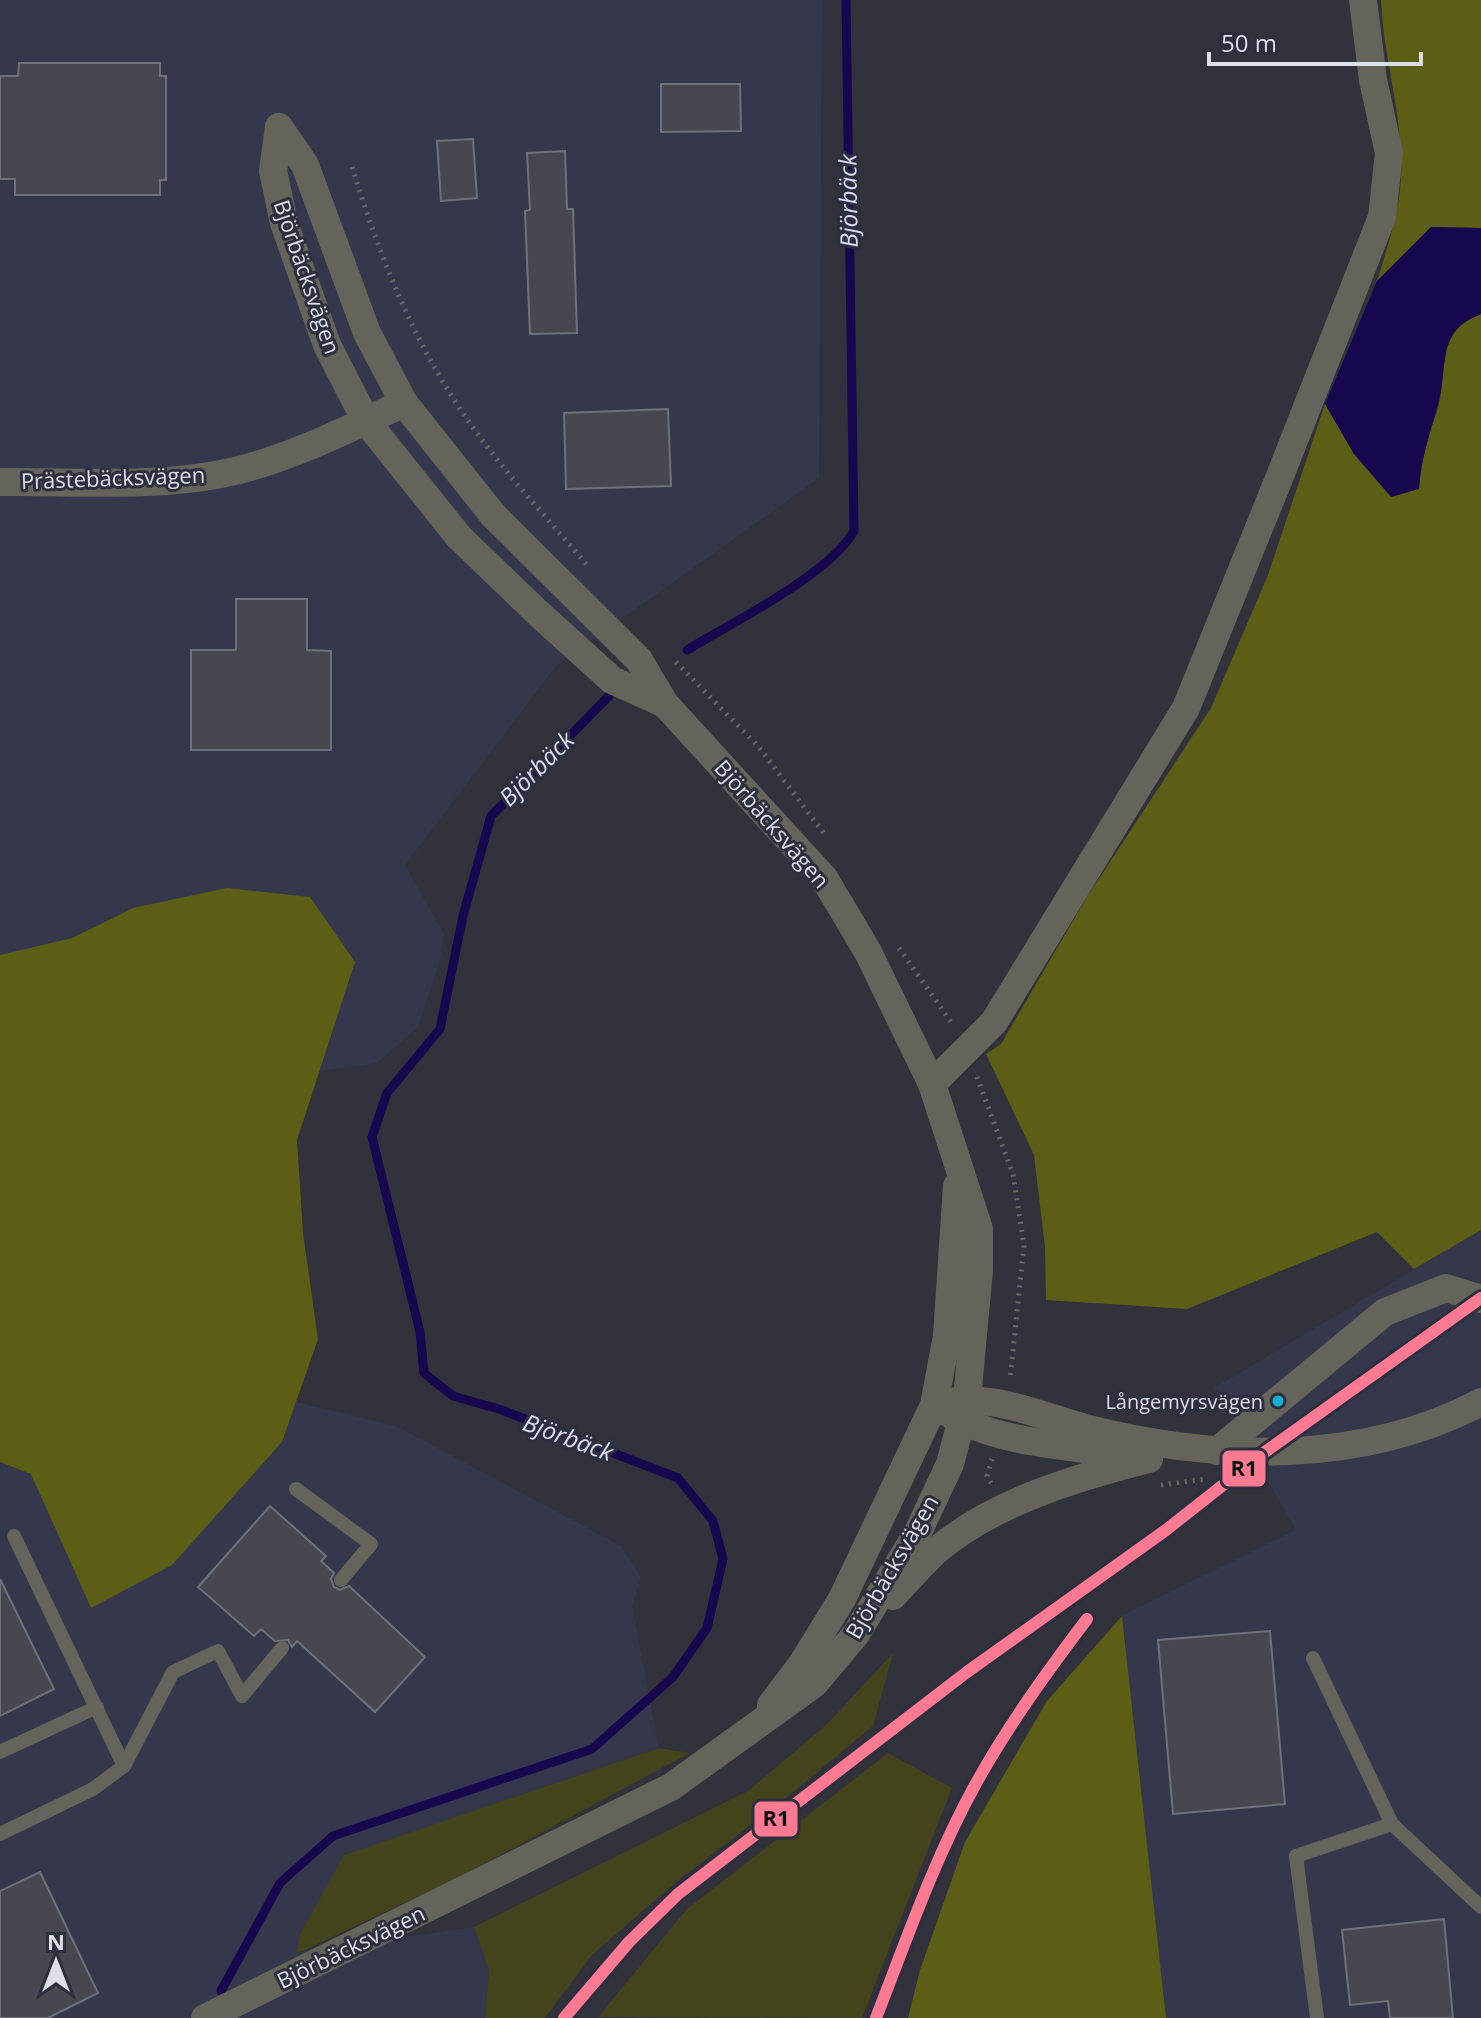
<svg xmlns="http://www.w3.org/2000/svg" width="1481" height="2018" font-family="'Open Sans',sans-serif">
<rect width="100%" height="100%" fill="#31323b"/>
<g fill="#35384c">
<polygon points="0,0 822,0 819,478 556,666 405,865 444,934 439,964 418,1027 377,1063 320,1071 355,962 133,908 72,938 0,955"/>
<polygon points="1481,1230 1481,2018 1166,2018 1122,1616 1296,1530 1214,1388"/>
<polygon points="296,1402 396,1426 621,1546 641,1577 632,1606 659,1748 345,1855 300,1934 297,1953 474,1927 489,1970 485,2018 0,2018 0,1462 31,1474 91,1608 282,1443"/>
</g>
<g fill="#43431c">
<polygon points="893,1653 873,1726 786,1798 675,1883 592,1955 545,2018 485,2018 489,1970 474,1927 748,1791 827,1724"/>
<polygon points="659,1748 690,1753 457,1878 296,1954 300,1934 344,1855"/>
<polygon points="888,1753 952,1788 862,2018 598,2017 687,1909"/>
</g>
<g fill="#5d5e15">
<path d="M 1381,0 L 1481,0 L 1481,228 L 1431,227 L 1377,281 C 1390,239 1404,198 1401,154 C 1399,102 1383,52 1381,0 Z"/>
<path d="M 1481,314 L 1481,1230 L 1414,1269 L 1377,1232 L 1187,1309 L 1046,1300 L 1045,1247 L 1034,1155 L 986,1054 L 1001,1044 L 1087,897 L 1211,708 L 1268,575 L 1325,404 L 1354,454 L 1421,455 C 1427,437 1436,418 1440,400 C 1447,363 1438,330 1481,314 Z"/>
<polygon points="227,888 310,897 355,962 297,1140 303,1233 318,1339 282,1442 172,1565 91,1608 31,1474 0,1462 0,955 72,938 133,908"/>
<polygon points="1122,1616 1166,2018 908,2018 920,1970 965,1842 1047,1701"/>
</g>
<path fill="#17074f" d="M 1431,227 L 1481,228 L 1481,314 C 1435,331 1449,366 1438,404 C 1430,434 1421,458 1419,489 L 1391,497 L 1354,454 L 1325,404 L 1377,281 Z"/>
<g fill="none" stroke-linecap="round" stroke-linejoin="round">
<g stroke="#17074f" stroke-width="9">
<path d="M 687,650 C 733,622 829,575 854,531 L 846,0"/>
<polyline points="221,1991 280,1883 333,1836 592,1749 673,1677 707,1628 723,1559 713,1521 678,1478 502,1410 453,1396 424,1373 420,1332 372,1137 387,1093 440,1029 463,916 491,816 609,696"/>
</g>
</g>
<g fill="#47484f" stroke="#6f7179" stroke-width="2">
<polygon points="19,63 160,63 160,76 166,76 166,180 160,180 160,195 15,195 15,179 0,179 0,76 18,76"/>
<polygon points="661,84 740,84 741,131 661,132"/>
<polygon points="473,139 477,198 441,201 437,141"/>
<polygon points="565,151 567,209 573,209 577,333 530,334 525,211 530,210 527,153"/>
<polygon points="668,409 671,486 566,489 564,413"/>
<polygon points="236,599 307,599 307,650 331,651 331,750 191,750 191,650 236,650"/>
<polygon points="270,1506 326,1556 321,1561 334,1573 331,1579 334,1587 340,1590 349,1586 425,1657 375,1712 297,1641 292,1647 288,1640 275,1641 261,1629 254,1636 198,1587"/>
<polygon points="0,1579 54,1689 0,1716"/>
<polygon points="1270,1631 1285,1804 1173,1814 1158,1640"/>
<polygon points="40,1872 98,1993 48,2018 0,2018 0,1891"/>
<polygon points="1444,1919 1453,2018 1390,2018 1388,2001 1350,2005 1342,1930"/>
</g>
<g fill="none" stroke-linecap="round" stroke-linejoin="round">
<g stroke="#696a66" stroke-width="5" stroke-dasharray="2 6" stroke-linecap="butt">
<path d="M 352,167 C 377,247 406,324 451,395 C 490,457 541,511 588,566"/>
<polyline points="676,662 758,746 826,836"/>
<polyline points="899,948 953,1025"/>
<polyline points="977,1077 1013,1174 1024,1246 1010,1379"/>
<polyline points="991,1483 987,1476 992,1459"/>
<polyline points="1161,1485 1206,1479"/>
</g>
<g stroke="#64645a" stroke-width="14">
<polyline points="296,1489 371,1544 341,1580"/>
<polyline points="14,1536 124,1766"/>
<polyline points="1313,1658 1392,1824 1481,1907"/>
<polyline points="0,1752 97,1707"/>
<polyline points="0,1834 93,1789 124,1766 173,1672 218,1651 242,1696 282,1648"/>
<polyline points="1317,2018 1296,1856 1392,1824"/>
</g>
<g stroke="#64645a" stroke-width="28">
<polyline points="279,127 273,171 284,223 327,345 366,421 459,537 538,613 612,680 665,704"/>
<path d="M 0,482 C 72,481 150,488 221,474 C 284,462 346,430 404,403"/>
<polyline points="932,1084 994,1022 1186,708 1278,481 1382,217 1389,153 1373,80 1363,0"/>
<path d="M 948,1402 C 997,1394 1042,1417 1089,1429 C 1217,1461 1362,1465 1481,1402"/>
<path d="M 948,1413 C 996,1443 1065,1445 1120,1454"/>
<polyline points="1217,1451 1385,1312 1446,1288 1481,1299"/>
<path d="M 893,1596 C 907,1581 921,1565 936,1551 C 993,1502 1078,1477 1149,1459"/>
<polyline points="771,1705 802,1664 842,1599 934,1405 947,1336 957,1186"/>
<polyline points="205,2018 671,1787 814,1684 856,1634 918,1532 950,1464 967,1399 979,1270 979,1229 932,1084 868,952 824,878 665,704 639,660 493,515 404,403 367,333 305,165 279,127"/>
</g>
<g stroke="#2d2f3f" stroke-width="18">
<g id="rail-1">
<polyline points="564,2018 629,1942 678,1894 967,1672 1166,1530 1265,1452 1481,1298"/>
<path d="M 876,2018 C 906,1941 934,1860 974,1787 C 1007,1727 1046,1673 1087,1619"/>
</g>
</g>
<use href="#rail-1" stroke="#fe7a93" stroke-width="12"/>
</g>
<circle fill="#13b2d5" stroke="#2d2f3f" stroke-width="3" cx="1278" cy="1401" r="7"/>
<g text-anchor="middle" stroke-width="6" stroke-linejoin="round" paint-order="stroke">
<g font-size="20" fill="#dcdee8" stroke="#2d2f3f" text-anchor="end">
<text x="1263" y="1409">Långemyrsvägen</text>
</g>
<g font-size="22" fill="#dcdee8" stroke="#2d2f3f">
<text transform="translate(307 277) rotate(71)" y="8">Björbäcksvägen</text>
<text transform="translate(113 478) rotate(-2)" y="8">Prästebäcksvägen</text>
<text transform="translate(772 824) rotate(49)" y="8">Björbäcksvägen</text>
<text transform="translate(892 1567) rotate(-60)" y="8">Björbäcksvägen</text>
<text transform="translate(351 1947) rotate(-26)" y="8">Björbäcksvägen</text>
</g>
<g font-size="24" font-style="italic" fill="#d9ddf4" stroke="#2d2f3f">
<text transform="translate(849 201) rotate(-91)" y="8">Björbäck</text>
<text transform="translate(537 769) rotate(-45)" y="8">Björbäck</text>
<text transform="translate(568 1438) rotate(20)" y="8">Björbäck</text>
</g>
</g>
<g stroke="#2d2f3f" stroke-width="3">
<rect x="1221" y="1449" width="46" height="39" rx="8" fill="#fe7a93"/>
<rect x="753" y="1800" width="46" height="38" rx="8" fill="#fe7a93"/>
</g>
<g font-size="22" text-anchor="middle" font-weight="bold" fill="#111">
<text x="1244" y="1476">R1</text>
<text x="776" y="1826">R1</text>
</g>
<g transform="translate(56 1962)" stroke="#2d2f3f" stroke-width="6" paint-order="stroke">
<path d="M0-6L14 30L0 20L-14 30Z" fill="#dcdee8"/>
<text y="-12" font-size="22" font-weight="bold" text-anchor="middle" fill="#dcdee8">N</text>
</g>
<path d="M1209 52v12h212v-12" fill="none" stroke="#dcdee8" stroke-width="4"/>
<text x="1221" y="52" font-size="24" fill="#dcdee8" stroke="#2d2f3f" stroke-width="6" paint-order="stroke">50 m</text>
</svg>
